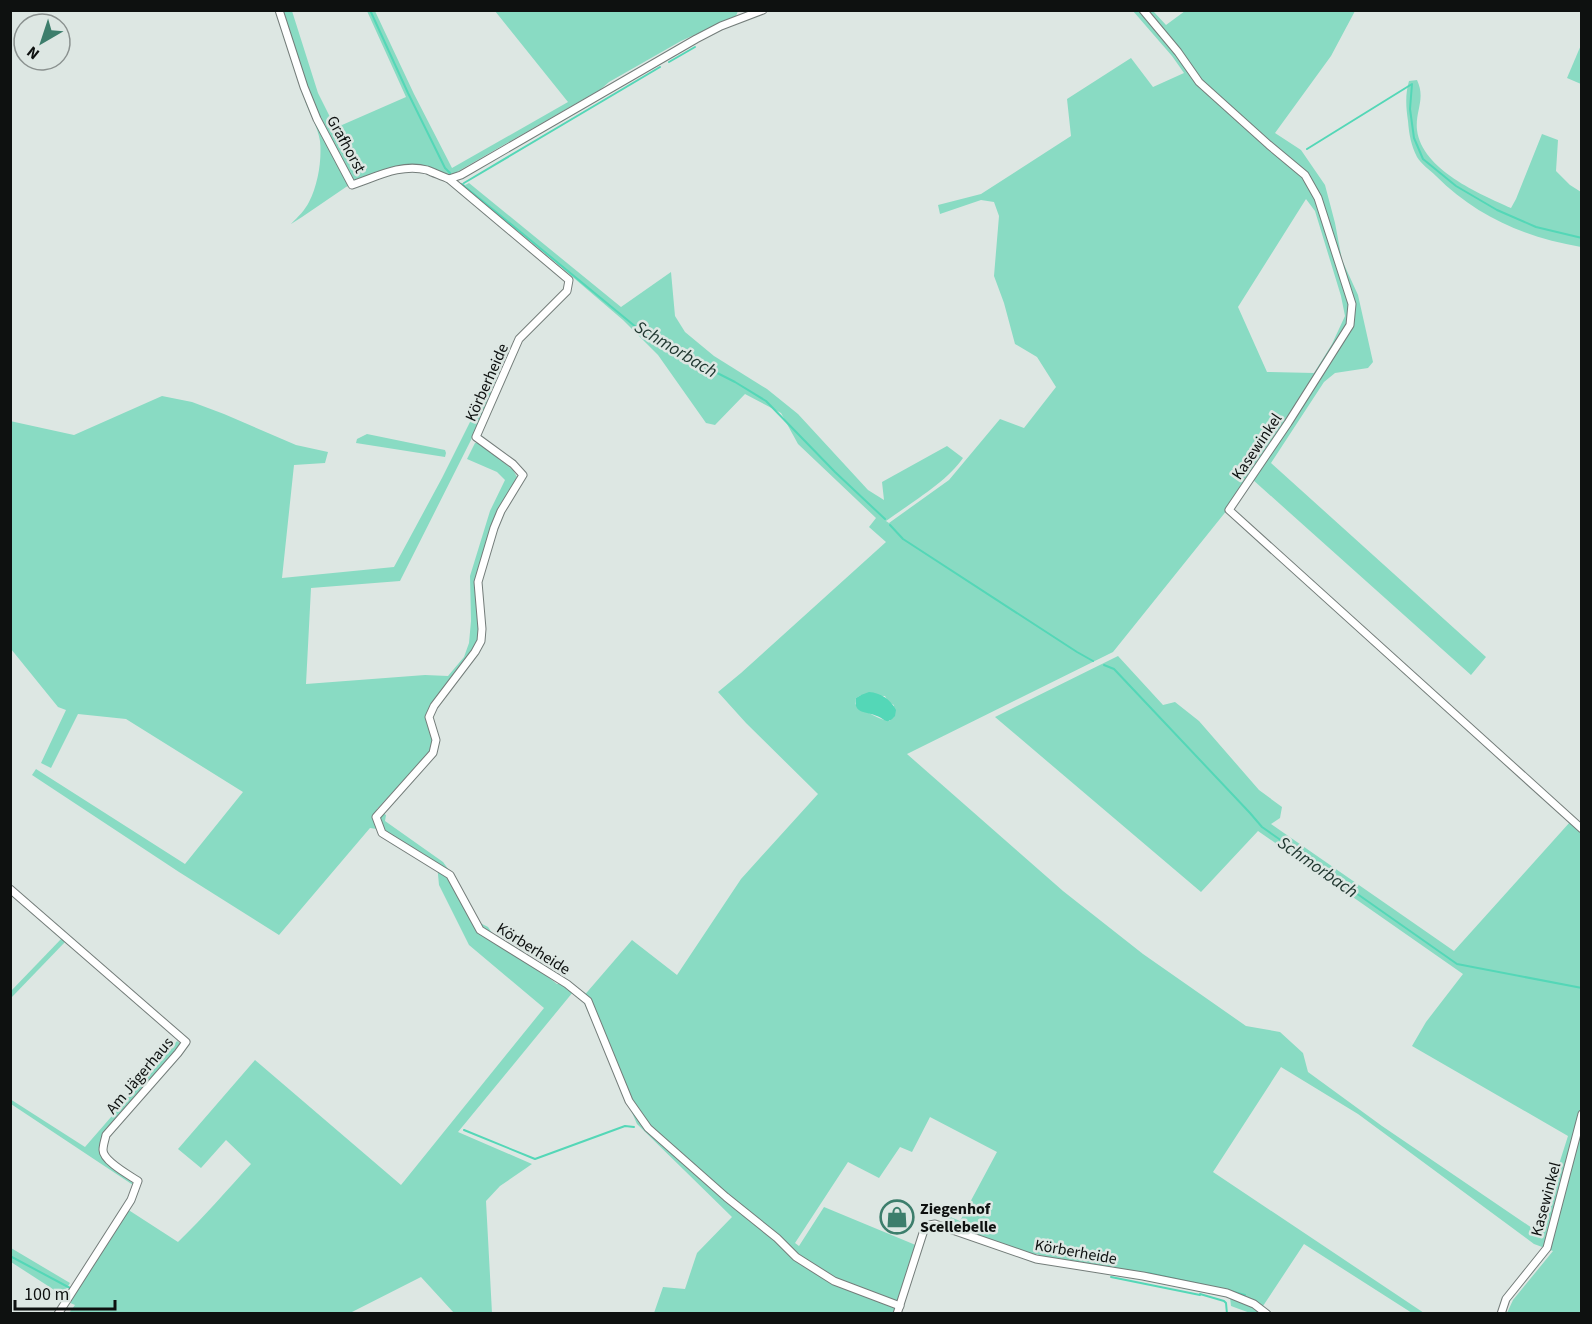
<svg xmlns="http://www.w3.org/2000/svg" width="1592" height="1324" font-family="'Source Sans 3',sans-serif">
<rect width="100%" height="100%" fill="#dde7e3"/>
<g fill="#89dbc3" fill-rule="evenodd">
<path d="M 282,11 L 292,11 L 318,93 L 332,121 L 342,125 L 406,97 L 367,11 L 375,11 L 414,94 L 452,168 L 568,102 L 495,11 L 738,11 L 736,16 L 681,41 L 609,82 L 601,89 L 455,173 L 448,176 L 423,168 L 360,180 L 346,187 L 302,217 L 291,224 C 298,217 305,210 309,202 C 318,185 322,160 320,141 C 318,128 310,114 305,101 L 308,93 Z"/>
<path d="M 1133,11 L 1153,11 L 1166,25 L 1185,11 L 1355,11 L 1331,56 L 1275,133 L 1301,150 L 1325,185 L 1335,223 L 1342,260 L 1358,295 L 1373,362 L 1368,368 L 1335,373 L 1324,382 L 1271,463 L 1486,657 L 1471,675 L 1252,479 L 1113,652 L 907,754 L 1063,891 L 1143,954 L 1246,1026 L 1280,1032 L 1303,1053 L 1308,1072 L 1382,1126 L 1535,1230 L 1545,1208 L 1568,1136 L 1412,1046 L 1426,1022 L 1463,974 L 1258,831 L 1201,892 L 995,717 L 1118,656 L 1163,705 L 1175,702 L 1199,721 L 1259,790 L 1282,807 L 1280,818 L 1271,824 L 1454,951 L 1570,822 L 1582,833 L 1581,1313 L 1507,1313 L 1513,1300 L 1553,1251 L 1534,1244 L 1358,1114 L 1281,1067 L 1213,1172 L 1424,1313 L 1412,1313 L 1304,1244 L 1263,1306 L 1245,1297 L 1050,1258 L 1036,1254 L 1031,1255 L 943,1225 L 948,1216 L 960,1221 L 997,1152 L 930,1117 L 912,1152 L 900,1147 L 879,1178 L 848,1162 L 795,1243 L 799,1246 L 824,1207 L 918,1246 L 896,1313 L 654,1313 L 663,1287 L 685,1289 L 697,1253 L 732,1217 L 637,1124 L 582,998 L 632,940 L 677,975 L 741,879 L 818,794 L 746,723 L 718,692 L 741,673 L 886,542 L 869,527 L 876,518 L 798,444 L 781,413 L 745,394 L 715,425 L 706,423 L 658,355 L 623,320 L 465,185 L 469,183 L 621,307 L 671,272 L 675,316 L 685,332 L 714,356 L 767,389 L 798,414 L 868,490 L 884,500 L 882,482 L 947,446 L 963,458 C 947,482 909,504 886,521 L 889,523 L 949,480 L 1000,419 L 1024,428 L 1056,387 L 1037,357 L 1015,344 L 1004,303 L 994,276 L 999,216 L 994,202 L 981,200 L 940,214 L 938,205 L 981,194 L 1071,136 L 1067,99 L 1131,58 L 1153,87 L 1184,73 L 1172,56 ZM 1306,199 L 1315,211 L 1341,296 L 1345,316 L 1332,344 L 1314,373 L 1267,372 L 1238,307 ZM 861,695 L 885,696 L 888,702 L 894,705 L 890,721 C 879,720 865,711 855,704 L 856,698 Z"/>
<polygon points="1581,45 1582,84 1581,84 1567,78"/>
<path d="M 1417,80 C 1426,99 1415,111 1417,130 C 1422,170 1480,194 1511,208 L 1516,199 L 1542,134 L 1558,140 L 1556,171 L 1570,185 L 1581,192 L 1581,247 C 1525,237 1477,217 1436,176 C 1430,170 1421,164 1417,157 C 1411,145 1409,134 1408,121 C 1406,108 1405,94 1409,81 Z"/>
<path d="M 497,354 L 503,354 L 506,356 L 472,438 L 400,581 L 311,588 L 306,684 L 425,675 L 448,676 L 464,657 L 469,643 L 471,621 L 470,576 L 490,511 L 505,480 L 497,472 L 467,459 L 475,443 L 479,443 L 513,470 L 517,477 L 516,481 L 476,581 L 479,630 L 477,641 L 468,658 L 432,703 L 427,717 L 433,739 L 430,752 L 377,809 L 386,815 L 385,821 L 443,862 L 454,877 L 480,923 L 488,927 L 492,933 L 557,984 L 564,984 L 573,992 L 458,1132 L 532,1164 L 500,1186 L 486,1201 L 492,1313 L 454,1313 L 421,1277 L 350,1313 L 69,1313 L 75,1305 L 68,1302 L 127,1209 L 178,1242 C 204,1217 227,1190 251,1164 L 226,1140 L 201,1168 L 178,1149 L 255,1060 L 401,1185 L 544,1008 L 469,945 L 439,885 L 437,864 L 384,830 L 370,828 L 279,935 L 179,872 L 32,775 L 36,769 L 185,864 L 243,792 L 126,719 L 78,714 L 51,768 L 41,763 L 66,710 L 58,707 L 11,649 L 10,421 L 74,435 L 162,396 L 192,402 L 224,414 L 296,445 L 328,452 L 325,463 L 294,465 L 282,578 L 394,567 L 442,478 L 471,420 Z"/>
<polygon points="367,434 445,450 446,453 445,457 356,443 357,439"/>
<polygon points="63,937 66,941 11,998 11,991"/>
<path d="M 177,1041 L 180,1043 L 177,1051 L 105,1133 C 103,1138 98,1145 99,1151 C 101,1162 123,1173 132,1179 L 133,1185 L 11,1104 L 10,1099 L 85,1147 Z"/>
<polygon points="11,1248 70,1283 62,1295 11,1262"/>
<polygon points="1230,1297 1253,1305 1264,1313 1250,1313 1231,1306"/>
</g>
<path fill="#54d7b7" d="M 869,692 C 881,693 890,699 896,710 L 895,716 C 893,718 890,722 886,721 C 886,721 878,716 877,716 C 867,711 853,715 856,698 L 861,695 Z"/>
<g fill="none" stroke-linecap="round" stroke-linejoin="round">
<g stroke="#54d7b7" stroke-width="2">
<polyline points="370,10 408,93 445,168 450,173"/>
<polyline points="669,62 695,47"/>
<polyline points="1307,149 1412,84 1410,109 1414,138 1423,159 1456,186 1497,210 1536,227 1582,238"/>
<polyline points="464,183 660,67"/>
<polyline points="462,184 642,332 662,345 735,382 766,401 835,472 885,519"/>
<polyline points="890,525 903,539 1077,652 1093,661"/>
<polyline points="1104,665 1114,669 1250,813 1262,827 1457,964 1582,988"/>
<polyline points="464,1130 535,1159 625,1126 634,1127"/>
<polyline points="10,1256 70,1288"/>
<polyline points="1148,1273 1204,1285"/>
<polyline points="1111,1277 1200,1295"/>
<polyline points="1230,1291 1245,1295"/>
<polyline points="1200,1294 1224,1301 1226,1303 1227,1314"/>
</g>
<g stroke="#747d7a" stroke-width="9">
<g id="minor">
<path d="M 279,10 L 304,87 L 317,119 L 352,185 C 376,177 401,163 427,170 C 434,173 442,176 449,179 L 569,280 L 567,291 L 519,339 L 476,437 L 513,464 L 523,475 L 501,511 L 494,528 L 478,582 L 482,629 L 481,641 L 475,652 L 434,706 L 429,717 L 436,740 L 433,753 L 376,817 L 382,833 L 450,875 L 480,930 L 567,984 L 588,1001 L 629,1101 L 648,1128 L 726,1197 L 777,1238 L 796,1257 L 834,1281 L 900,1306"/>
<polyline points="1143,10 1178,52 1199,82 1269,145 1305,175 1318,198 1352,304 1350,325 1288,423 1229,510 1582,829"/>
<polyline points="449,179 461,175 696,39 721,26 763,10"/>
<path d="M 10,889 L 186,1042 L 178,1053 L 106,1135 C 105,1140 103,1145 103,1150 C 103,1161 129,1175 138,1181 L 131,1200 L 58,1314"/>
<polyline points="897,1314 924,1230 929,1225 935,1224 1036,1259 1143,1276 1227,1293 1254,1304 1267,1314"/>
<polyline points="1501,1314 1506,1299 1547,1248 1582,1114"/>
</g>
</g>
<use href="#minor" stroke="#fff" stroke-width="7"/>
</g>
<defs>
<g id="shop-ring" transform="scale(1.725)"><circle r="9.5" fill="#dde7e3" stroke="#3d7e6c" stroke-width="1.5"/><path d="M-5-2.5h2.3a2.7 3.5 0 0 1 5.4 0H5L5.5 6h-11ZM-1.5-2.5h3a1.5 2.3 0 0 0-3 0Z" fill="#3d7e6c"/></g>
</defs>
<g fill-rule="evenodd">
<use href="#shop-ring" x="897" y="1217"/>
</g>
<g text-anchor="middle" stroke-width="5" stroke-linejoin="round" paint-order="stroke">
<g font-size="16" fill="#0e1110" stroke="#dde7e3">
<text transform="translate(347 144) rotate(61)" y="6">Grafhorst</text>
<text transform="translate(486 382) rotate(-66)" y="6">Körberheide</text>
<text transform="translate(1256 446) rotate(-56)" y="6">Kasewinkel</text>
<text transform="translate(534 948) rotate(32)" y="6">Körberheide</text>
<text transform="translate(139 1075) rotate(-50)" y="6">Am Jägerhaus</text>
<text transform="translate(1545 1199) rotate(-75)" y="6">Kasewinkel</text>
<text transform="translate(1076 1251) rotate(10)" y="6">Körberheide</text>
</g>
<g font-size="16" font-weight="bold" fill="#0e1110" stroke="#dde7e3" text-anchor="start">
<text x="920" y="1214">Ziegenhof<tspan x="920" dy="18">Scellebelle</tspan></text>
</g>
<g font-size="18" font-style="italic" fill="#1f362f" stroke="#dde7e3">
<text transform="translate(676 349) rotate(31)" y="6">Schmorbach</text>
<text transform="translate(1318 867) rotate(35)" y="6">Schmorbach</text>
</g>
</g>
<rect width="1592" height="1324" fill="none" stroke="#0e1110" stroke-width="24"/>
<g transform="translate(42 42) rotate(219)"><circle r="28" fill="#dde7e3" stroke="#8a918f" stroke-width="1.5"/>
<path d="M0-4.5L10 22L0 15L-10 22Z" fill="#3d7e6c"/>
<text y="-9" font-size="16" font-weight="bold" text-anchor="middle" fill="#0e1110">N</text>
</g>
<path d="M15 1300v9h100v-9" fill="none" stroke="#0e1110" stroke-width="3"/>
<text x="24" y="1300" font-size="18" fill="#0e1110" stroke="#dde7e3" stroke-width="4.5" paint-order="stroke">100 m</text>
</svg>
